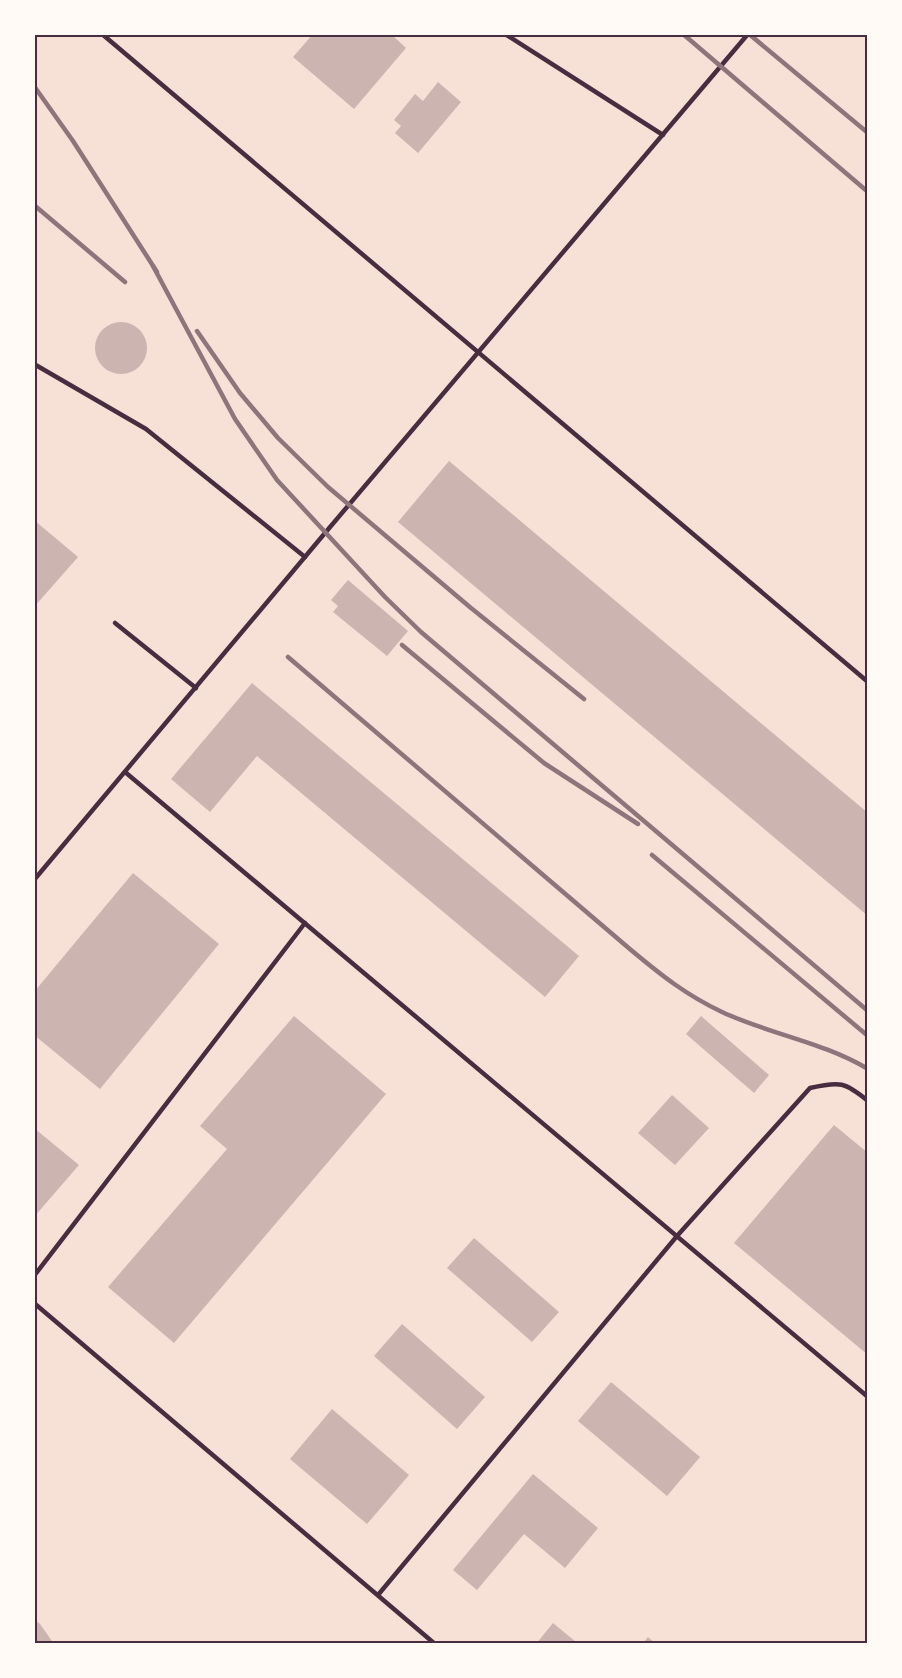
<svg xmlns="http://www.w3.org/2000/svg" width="902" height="1678" font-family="'Nunito Sans',sans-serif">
<rect width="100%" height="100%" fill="#f7e1d7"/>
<g fill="#ccb4b1">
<polygon points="313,34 391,34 406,48 354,109 293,57"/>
<polygon points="438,82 461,102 418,153 395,133 401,126 394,120 415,94 423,101"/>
<circle cx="121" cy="348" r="26"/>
<polygon points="449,461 868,813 868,916 398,522"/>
<polygon points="34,520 78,557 34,607"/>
<polygon points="348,580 408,631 387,656 333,612 338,606 331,600"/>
<polygon points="252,683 579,956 545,997 257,756 210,812 171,779"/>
<polygon points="133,873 219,944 100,1089 34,1035 34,992"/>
<polygon points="294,1016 386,1094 174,1343 108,1287 227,1149 200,1126"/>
<polygon points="701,1016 769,1075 754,1093 686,1034"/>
<polygon points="672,1095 709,1128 675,1165 638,1133"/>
<polygon points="834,1125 868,1153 868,1355 734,1243"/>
<polygon points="34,1128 79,1165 34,1217"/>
<polygon points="474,1238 559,1312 532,1342 447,1268"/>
<polygon points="402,1324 485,1397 457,1429 374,1356"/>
<polygon points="611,1382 700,1457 667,1496 578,1421"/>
<polygon points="332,1409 409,1475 367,1524 290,1459"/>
<polygon points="533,1474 598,1528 565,1568 524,1534 477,1590 453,1570"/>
<polygon points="34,1619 40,1624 54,1644 34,1644"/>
<polygon points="553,1623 576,1642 574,1644 536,1644"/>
<polygon points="648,1637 656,1644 642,1644"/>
</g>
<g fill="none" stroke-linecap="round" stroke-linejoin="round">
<g stroke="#4a2c40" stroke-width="4.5">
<polyline points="102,34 868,682"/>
<polyline points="505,34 663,135"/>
<polyline points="34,364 146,429 305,557"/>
<polyline points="115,623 196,688"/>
<polyline points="125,772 868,1397"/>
<polyline points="34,880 325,533 748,34"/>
<polyline points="34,1276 305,923"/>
<polyline points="34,1303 435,1644"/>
<path d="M 378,1595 L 677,1236 L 810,1088 C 840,1081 845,1082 868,1101"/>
</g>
<g stroke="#8f747c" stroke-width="4.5">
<polyline points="683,34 868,192"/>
<polyline points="749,34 868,133"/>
<polyline points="34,86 73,141 157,272"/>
<polyline points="34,205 125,282"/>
<polyline points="153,266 235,419 277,480 385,597 421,632 868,1011"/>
<polyline points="197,331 240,393 278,438 328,487 471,608 584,699"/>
<polyline points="402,645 544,763 638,824"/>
<path d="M 288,657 L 631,950 C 661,975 686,995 722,1012 C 769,1034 823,1042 868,1069"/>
<polyline points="652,855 868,1036"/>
</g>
</g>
<rect width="902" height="1678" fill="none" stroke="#fffaf5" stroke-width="72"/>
<rect x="36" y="36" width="830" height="1606" fill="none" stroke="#4a2c40" stroke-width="2"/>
</svg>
